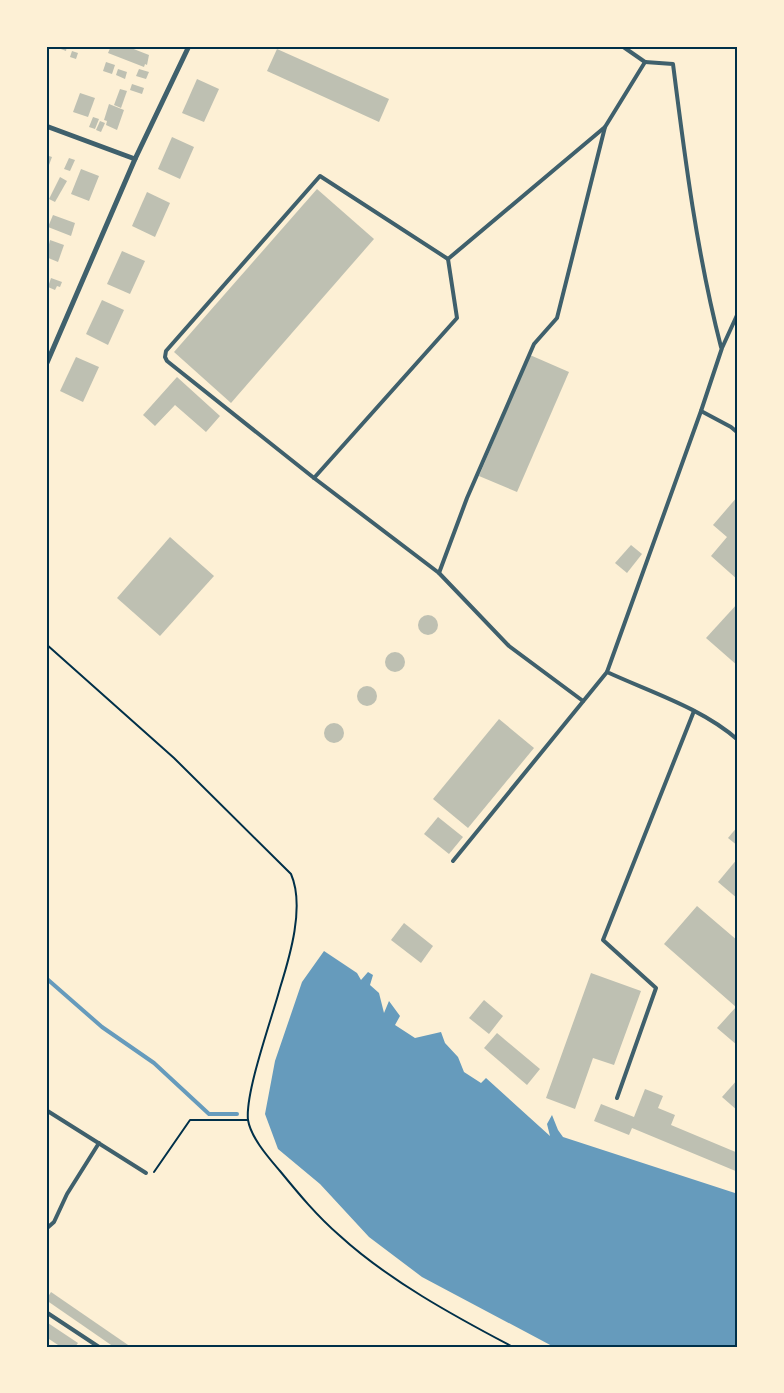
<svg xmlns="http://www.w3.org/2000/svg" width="784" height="1393" font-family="'Work Sans',sans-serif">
<rect width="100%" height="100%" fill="#fdf0d5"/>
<polygon fill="#669bbc" points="324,951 357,973 361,980 368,972 373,975 370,985 379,993 384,1013 389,1001 400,1016 395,1025 415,1038 441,1032 445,1043 458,1057 464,1072 481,1083 486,1078 550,1136 547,1124 552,1115 558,1130 563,1137 738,1194 738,1347 554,1347 422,1277 369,1237 320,1184 278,1149 265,1114 275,1061 302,982"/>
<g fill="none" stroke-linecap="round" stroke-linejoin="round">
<polyline stroke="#669bbc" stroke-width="4" points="46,978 102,1027 154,1063 209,1114 237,1114"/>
</g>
<g fill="#bec0b2">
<polygon points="53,46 67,46 66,51"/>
<polygon points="111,46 126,46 149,55 147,65 145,64 144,67 108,53"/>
<polygon points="277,49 389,99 379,122 267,71"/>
<polygon points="72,51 78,53 76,59 70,57"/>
<polygon points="106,62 115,65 112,74 103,71"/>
<polygon points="118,69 127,72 125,79 116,75"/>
<polygon points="139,69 149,72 146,79 136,76"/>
<polygon points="197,79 219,89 204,122 182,113"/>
<polygon points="132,84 144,88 142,94 130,90"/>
<polygon points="120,89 127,91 121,108 114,105"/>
<polygon points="80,93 95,98 88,117 73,112"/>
<polygon points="109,104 124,110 117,130 106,125 107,121 104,120"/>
<polygon points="93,117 99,119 95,129 89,127"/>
<polygon points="100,121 105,123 101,132 96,130"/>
<polygon points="172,137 194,147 180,179 158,169"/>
<polygon points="46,155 52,157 46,173"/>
<polygon points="69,158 75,160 70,171 64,169"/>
<polygon points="81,169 99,176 89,201 71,194"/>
<polygon points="60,177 67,181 55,202 49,199"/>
<polygon points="317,189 374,239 231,403 174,352"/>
<polygon points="147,192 170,203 155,237 132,226"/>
<polygon points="53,215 75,223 71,236 48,227"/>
<polygon points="50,240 64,245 58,262 46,257"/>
<polygon points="122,251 145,261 130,294 107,284"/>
<polygon points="51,278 62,282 60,287 57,286 55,290 48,287"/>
<polygon points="102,300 124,310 108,345 86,334"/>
<polygon points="530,355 569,372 517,492 479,476"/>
<polygon points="76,357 99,367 83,402 60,391"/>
<polygon points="177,377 220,416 206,432 175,405 155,426 143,415"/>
<polygon points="738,496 738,580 711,556 727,537 713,525"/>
<polygon points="170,537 214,576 160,636 117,598"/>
<polygon points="631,545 642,554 627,573 615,563"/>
<polygon points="738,603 738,666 706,638"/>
<circle cx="428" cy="625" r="10"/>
<circle cx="395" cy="662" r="10"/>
<circle cx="367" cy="696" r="10"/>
<polygon points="499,719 534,748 468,828 433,799"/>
<circle cx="334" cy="733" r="10"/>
<polygon points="438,817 463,837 449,854 424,834"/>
<polygon points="738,826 738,846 728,838"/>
<polygon points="738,858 738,899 718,882"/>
<polygon points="697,906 738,941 737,1045 717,1028 736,1007 664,944"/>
<polygon points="404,923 433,946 421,963 391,940"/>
<polygon points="591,973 641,991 614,1065 593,1058 575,1109 546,1098"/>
<polygon points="484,1000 503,1016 489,1034 469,1018"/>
<polygon points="497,1033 540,1069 527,1085 484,1048"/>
<polygon points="738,1079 738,1111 722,1097"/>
<polygon points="645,1089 663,1096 658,1108 675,1115 671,1125 738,1153 738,1172 632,1128 629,1135 594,1121 601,1104 634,1117"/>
<polygon points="51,1292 131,1347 114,1347 46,1300"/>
<polygon points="48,1323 78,1343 75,1347 61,1347 46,1337"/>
</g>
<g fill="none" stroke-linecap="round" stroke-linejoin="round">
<g stroke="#003049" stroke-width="2">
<path d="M 46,644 L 174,758 L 291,874 C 305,906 290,956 280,988 C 272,1018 245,1092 248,1120 C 251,1138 269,1158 280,1171 C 298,1193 317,1216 339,1235 C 388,1280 454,1316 513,1347"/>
<polyline points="154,1172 190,1120 248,1120"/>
</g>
<g stroke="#3f606c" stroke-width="4">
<polyline points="622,46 645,62"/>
<path d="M 645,62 L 673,64 C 685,159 697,254 721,347"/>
<polyline points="448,259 320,176 166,351 165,357 167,361 314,478 439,573 509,646 583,701"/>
<path d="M 738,313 L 722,348 L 701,411 L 607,672 C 650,692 702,708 738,740"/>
<polyline points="701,411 731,427 738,433"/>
<polyline points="314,478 457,318 448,259 605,127 645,62"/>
<polyline points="439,573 467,498 534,344 557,318 605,127"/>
<polyline points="453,861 607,672"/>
<polyline points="617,1098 656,988 603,940 694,711"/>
<polyline points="46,1110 146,1173"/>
<polyline points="46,1229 54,1222 67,1194 99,1143"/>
<polyline points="46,1312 99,1347"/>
</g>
<g stroke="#3f606c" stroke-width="5">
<polyline points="46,126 135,159"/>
<polyline points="46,365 135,159 189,46"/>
</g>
</g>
<rect width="784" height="1393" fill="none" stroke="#fdf0d5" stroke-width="95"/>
<rect x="48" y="48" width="688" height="1298" fill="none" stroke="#003049" stroke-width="2"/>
</svg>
